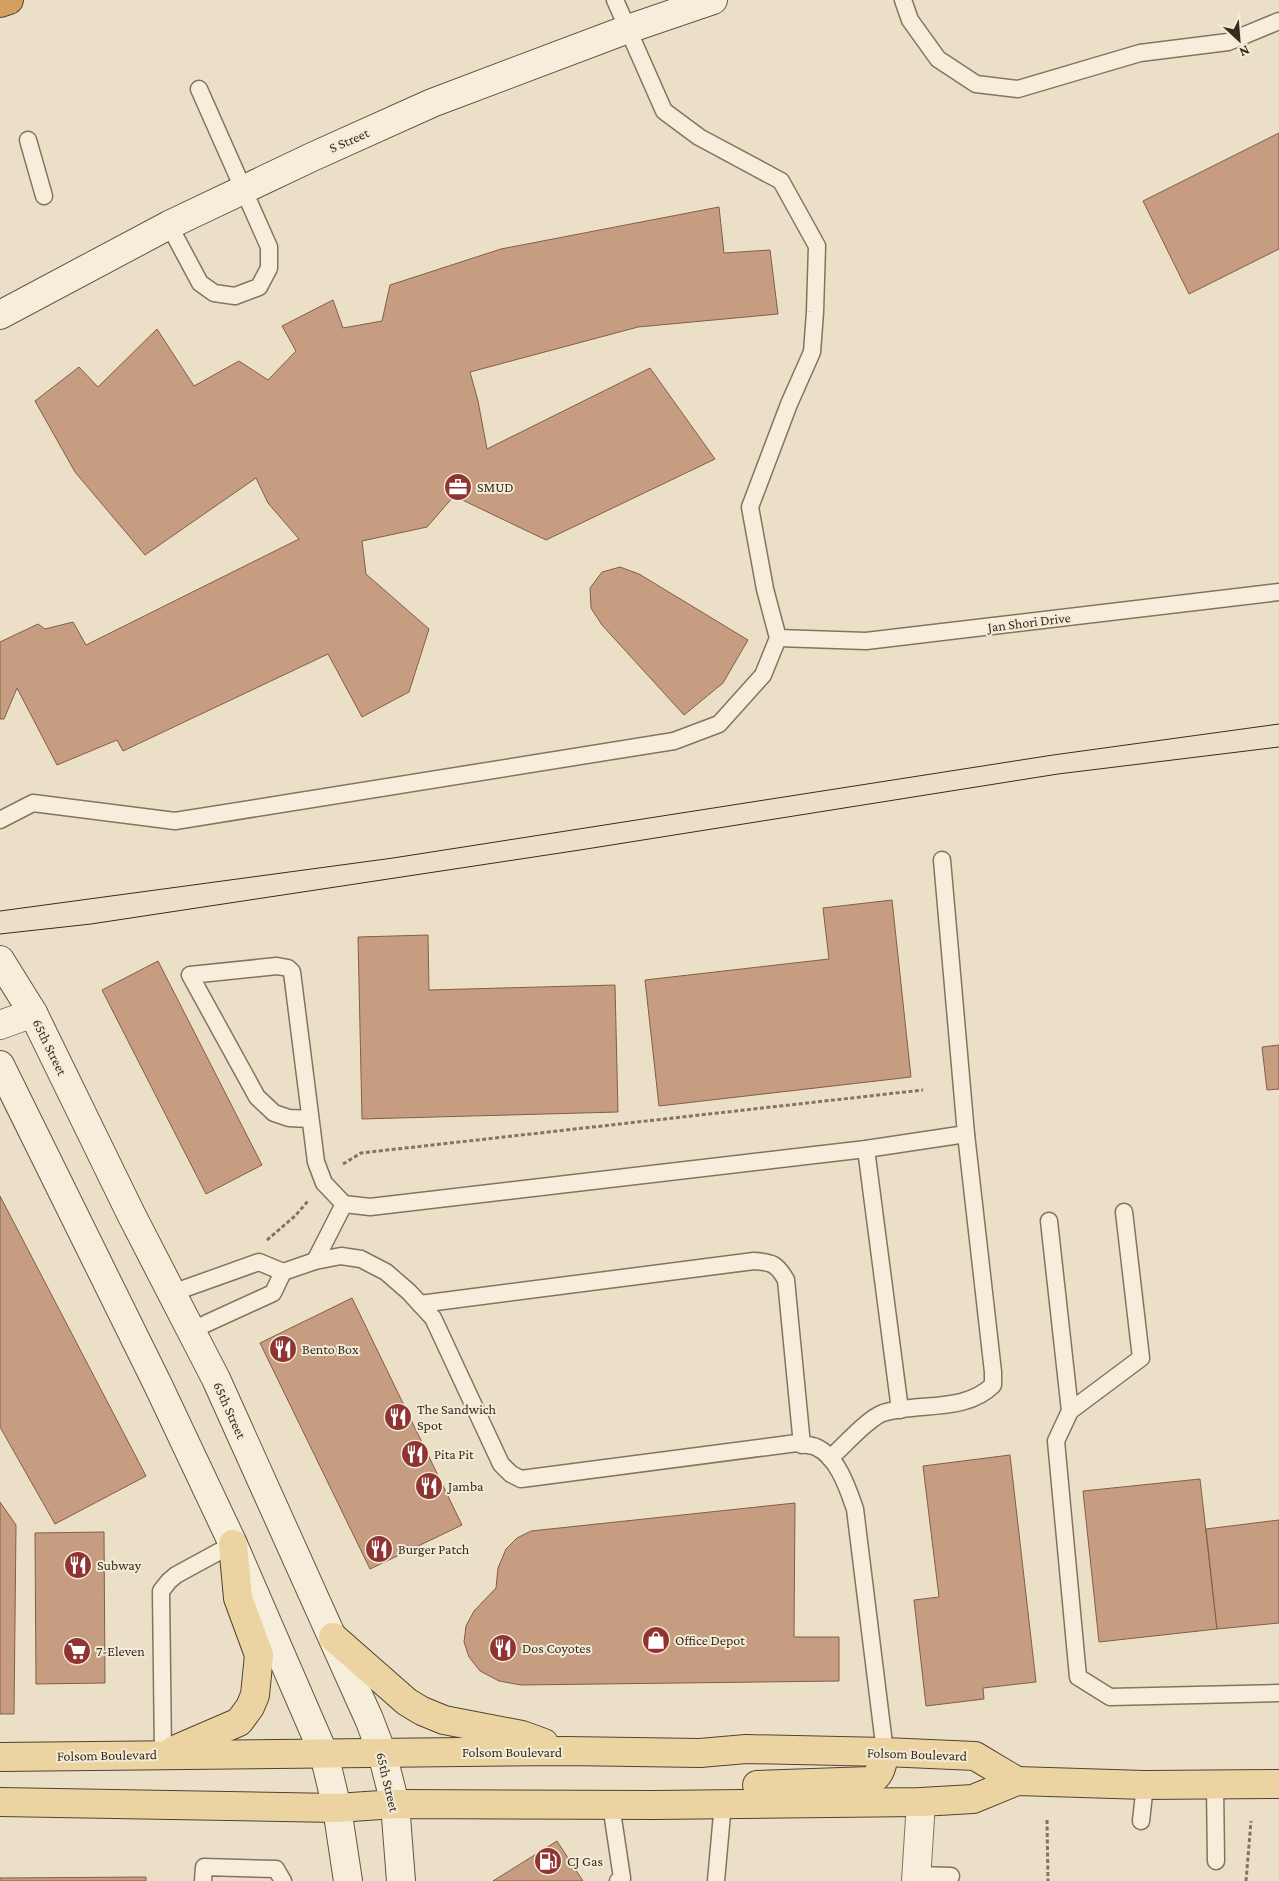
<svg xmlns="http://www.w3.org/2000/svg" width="1279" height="1881" font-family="'Crimson Pro',serif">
<rect width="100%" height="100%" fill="#ebe0c7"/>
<g fill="#c69d80" stroke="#825e46">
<polygon points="1279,133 1279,249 1189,294 1143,201"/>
<polygon points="719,207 724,253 770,250 778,314 638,327 470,372 478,401 487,449 650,368 715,459 546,540 454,496 427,527 362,541 366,574 429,629 409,692 362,717 328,654 123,751 117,740 57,765 17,688 4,719 0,719 0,642 38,624 45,629 73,622 86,645 299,539 268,503 256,478 145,555 75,472 35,401 79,367 98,387 157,329 194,386 239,361 268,380 296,351 282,326 333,300 343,328 382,321 390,285 501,249"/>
<polygon points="620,567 639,574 748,640 723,683 684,715 602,625 591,608 590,588 602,572"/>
<polygon points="892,900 911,1077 659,1106 645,980 829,959 823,908"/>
<polygon points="428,935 429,990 615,985 618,1112 362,1119 358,937"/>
<polygon points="158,961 262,1165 206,1194 102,990"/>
<polygon points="1279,1045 1279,1089 1267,1090 1262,1047"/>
<polygon points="0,1196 146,1476 55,1524 0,1427"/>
<polygon points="352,1298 462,1525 370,1569 260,1343"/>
<polygon points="1010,1455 1036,1682 983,1688 984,1699 926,1706 914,1600 939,1597 923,1466"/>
<polygon points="1200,1479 1217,1629 1099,1642 1083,1491"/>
<polygon points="0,1502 16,1525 14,1714 0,1714"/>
<polygon points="795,1503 794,1637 839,1637 839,1681 521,1685 499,1681 480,1671 469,1657 464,1642 466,1626 474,1611 496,1588 498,1568 506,1549 517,1538 531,1531"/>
<polygon points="1279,1520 1279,1623 1217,1629 1206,1529"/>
<polygon points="104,1532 105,1683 36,1684 35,1533"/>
<polygon points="557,1841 583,1881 493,1881"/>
<polygon points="146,1877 146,1881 0,1881 0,1878"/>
</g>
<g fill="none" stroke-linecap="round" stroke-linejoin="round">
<g stroke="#85735e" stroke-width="19">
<g id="lane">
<polyline points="903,0 910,20 938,59 976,84 1018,89 1140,53 1228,42 1279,21"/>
<polyline points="28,140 44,196"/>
<polyline points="169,225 200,283 214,293 235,296 259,287 269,268 269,247 199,89"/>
<polyline points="778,638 866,641 1279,592"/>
<polyline points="0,820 33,803 175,821 674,741 719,724 763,675 778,638 765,589 750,507 789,404 812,352 815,312 817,246 781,181 699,137 664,111 615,0"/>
<polyline points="310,1119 289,1118 274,1113 257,1097 190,975 277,966 288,968 292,972 316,1162 324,1183 344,1204 370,1207 866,1149 966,1134 942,860"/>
<polyline points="866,1149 900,1410"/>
<polyline points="1049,1221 1070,1411 1141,1358 1124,1212"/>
<polyline points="315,1261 344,1204"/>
<path d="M 172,1293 L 259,1262 L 283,1272 L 315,1261 L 341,1256 L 361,1259 L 386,1272 L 409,1292 L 433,1318 L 501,1464 L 511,1474 L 521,1479 L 797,1443 C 803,1445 811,1445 816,1447 C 838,1457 848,1489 855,1509 L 885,1752"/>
<path d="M 420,1304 L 754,1261 C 772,1262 777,1264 786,1280 L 802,1445"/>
<polyline points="190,1331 273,1293 283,1272"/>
<polyline points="1070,1411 1056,1441 1078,1677 1110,1697 1279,1693"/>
<path d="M 830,1458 C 843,1447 868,1418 883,1413 C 919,1402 965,1413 993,1385 L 993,1372 L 966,1134"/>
<polyline points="163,1754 161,1591 169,1581 176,1575 233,1544"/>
<polyline points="1215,1785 1216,1861"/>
<polyline points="611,1805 622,1878 618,1881"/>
<polyline points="1141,1821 1145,1785"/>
<polyline points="917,1875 951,1876"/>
<polyline points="203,1881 204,1867 276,1869 283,1881"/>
<polyline points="716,1881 723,1803"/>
</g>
</g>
<g stroke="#85735e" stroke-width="30">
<g id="street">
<polyline points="0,1025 33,1013"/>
<polyline points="916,1881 921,1802"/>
</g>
</g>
<g stroke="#675441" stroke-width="30">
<g id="secondary">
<polyline points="0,315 169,225 312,157 432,103 628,29 713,0"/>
<polyline points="0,960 33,1013 131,1214 216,1379 369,1719 382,1753 395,1804 401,1881"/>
<polyline points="0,1065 158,1385 233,1544 324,1754 337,1808 348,1881"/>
</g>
</g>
<g stroke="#534131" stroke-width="30">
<g id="primary">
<polyline points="333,1637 407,1702 422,1711 444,1720 522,1735 544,1743"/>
<polyline points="174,1750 239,1722 250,1707 255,1695 259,1655 238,1598 233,1544"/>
<polyline points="0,1757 566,1751 700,1753 746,1749 885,1752 975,1756 1017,1781"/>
<path d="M 757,1785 L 870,1781 C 882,1775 882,1763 885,1752"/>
<polyline points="0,1802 337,1808 395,1804 655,1805 921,1802 973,1799 1017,1781 1145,1785 1279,1784"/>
</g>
</g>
<g stroke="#534131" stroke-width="30">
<polyline id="highway" points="0,3 9,0"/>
</g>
<g stroke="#85735e" stroke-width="3" stroke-dasharray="4 2.5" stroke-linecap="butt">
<polyline points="343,1164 361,1153 923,1090"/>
<polyline points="267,1240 295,1216 308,1201"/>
<polyline points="1047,1820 1048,1881"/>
<polyline points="1246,1881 1251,1821"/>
</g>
<use href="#lane" stroke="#f6eeda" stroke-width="16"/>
<use href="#street" stroke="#f6eeda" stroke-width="28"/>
<use href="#secondary" stroke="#f6eeda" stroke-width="28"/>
<use href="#primary" stroke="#ebd4a2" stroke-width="28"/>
<use href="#highway" stroke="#d3a05f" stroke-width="28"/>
<g stroke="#372b20" stroke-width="1">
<polyline points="0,911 393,858 1053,755 1279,724"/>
<polyline points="0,934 91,924 580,850 1058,774 1279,747"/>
</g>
</g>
<defs>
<g id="office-disc" transform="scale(1.4375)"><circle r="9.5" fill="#8f3333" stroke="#f3ebd6"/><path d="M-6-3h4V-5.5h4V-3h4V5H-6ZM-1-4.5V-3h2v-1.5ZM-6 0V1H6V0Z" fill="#fff"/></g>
<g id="restaurant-disc" transform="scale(1.4375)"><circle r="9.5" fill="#8f3333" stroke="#f3ebd6"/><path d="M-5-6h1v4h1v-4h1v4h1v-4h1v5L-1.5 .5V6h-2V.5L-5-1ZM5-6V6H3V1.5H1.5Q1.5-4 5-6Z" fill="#fff"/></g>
<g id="shop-disc" transform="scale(1.4375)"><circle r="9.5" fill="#8f3333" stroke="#f3ebd6"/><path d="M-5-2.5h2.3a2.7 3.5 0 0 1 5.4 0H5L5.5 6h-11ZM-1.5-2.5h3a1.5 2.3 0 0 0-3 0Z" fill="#fff"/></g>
<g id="supermarket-disc" transform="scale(1.4375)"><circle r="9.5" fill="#8f3333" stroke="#f3ebd6"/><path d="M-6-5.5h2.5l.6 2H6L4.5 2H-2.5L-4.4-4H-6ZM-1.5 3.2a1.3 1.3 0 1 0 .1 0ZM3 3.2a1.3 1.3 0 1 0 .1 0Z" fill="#fff"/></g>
<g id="fuel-disc" transform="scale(1.4375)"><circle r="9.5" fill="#8f3333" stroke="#f3ebd6"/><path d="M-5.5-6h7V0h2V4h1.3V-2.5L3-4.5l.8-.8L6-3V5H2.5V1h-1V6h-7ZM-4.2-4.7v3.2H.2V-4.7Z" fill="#fff"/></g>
</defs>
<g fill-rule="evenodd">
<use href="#office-disc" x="458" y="487"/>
<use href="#restaurant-disc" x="283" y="1349"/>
<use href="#restaurant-disc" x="398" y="1417"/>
<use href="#restaurant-disc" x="415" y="1454"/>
<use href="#restaurant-disc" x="429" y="1486"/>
<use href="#restaurant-disc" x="379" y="1549"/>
<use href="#restaurant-disc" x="78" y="1565"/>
<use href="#shop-disc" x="656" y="1640"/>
<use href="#restaurant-disc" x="503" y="1648"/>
<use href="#supermarket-disc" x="77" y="1651"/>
<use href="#fuel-disc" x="548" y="1861"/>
</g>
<g text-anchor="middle" stroke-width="4" stroke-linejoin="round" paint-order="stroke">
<g font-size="14" fill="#372b20" stroke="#f3ebd6">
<text transform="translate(349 140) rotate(-24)" y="5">S Street</text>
<text transform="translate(1029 622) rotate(-7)" y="5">Jan Shori Drive</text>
<text transform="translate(50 1047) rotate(64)" y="5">65th Street</text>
<text transform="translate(230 1410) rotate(66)" y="5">65th Street</text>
<text x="512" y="1757">Folsom Boulevard</text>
<text transform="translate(917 1754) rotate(2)" y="5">Folsom Boulevard</text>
<text transform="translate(107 1755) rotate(-1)" y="5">Folsom Boulevard</text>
<text transform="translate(388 1782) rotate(77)" y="5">65th Street</text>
</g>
<g font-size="14" fill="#372b20" stroke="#f3ebd6" text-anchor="start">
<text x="477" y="492">SMUD</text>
<text x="302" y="1354">Bento Box</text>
<text x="417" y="1414">The Sandwich<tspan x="417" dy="16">Spot</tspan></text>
<text x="434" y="1459">Pita Pit</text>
<text x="448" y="1491">Jamba</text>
<text x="398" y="1554">Burger Patch</text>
<text x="97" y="1570">Subway</text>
<text x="675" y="1645">Office Depot</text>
<text x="522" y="1653">Dos Coyotes</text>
<text x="96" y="1656">7-Eleven</text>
<text x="567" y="1866">CJ Gas</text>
</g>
</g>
<g transform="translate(1239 40) rotate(154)" stroke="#f3ebd6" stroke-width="4" paint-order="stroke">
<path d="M0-4L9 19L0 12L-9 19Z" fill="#372b20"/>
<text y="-8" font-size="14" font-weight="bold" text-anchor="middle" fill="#372b20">N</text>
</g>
</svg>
